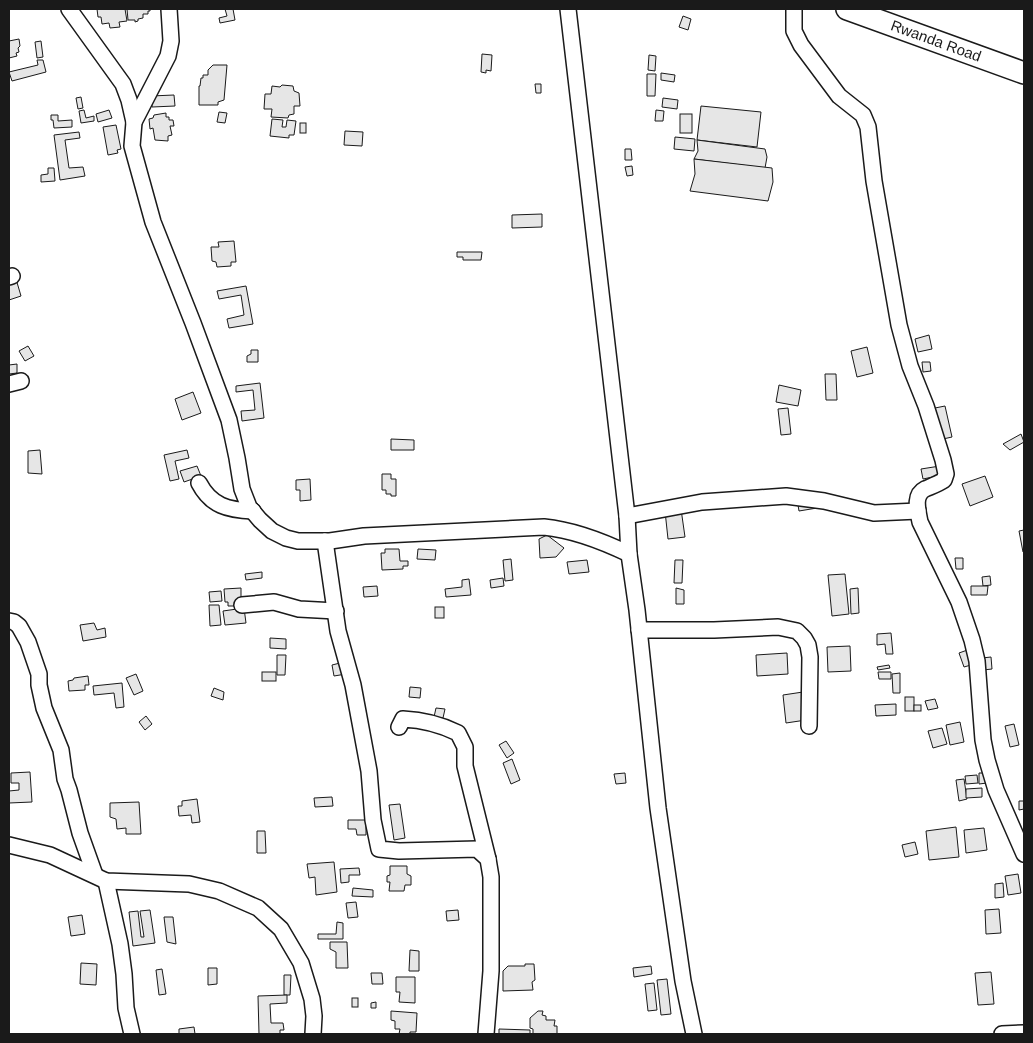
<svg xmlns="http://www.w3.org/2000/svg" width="1033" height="1043" font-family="Arial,sans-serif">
<rect width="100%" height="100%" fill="#fff"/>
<g fill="#e6e6e6" stroke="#1a1a1a">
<polygon points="97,9 125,9 127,21 119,22 120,27 110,28 109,23 102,24 101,17 98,17"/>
<polygon points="127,9 150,9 150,11 148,11 148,14 143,14 143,18 138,19 138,21 135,22 135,20 128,20"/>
<polygon points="225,9 233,9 235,20 220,23 219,18 227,16"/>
<polygon points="683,16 691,19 688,30 679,27"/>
<polygon points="19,39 20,46 18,48 19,52 16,53 17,56 9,58 9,41"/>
<polygon points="41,41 43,57 37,58 35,42"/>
<polygon points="482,54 492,55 491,71 486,70 486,73 481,72"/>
<polygon points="649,55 656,56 655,71 648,70"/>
<polygon points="37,60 43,60 46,72 12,81 9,72 38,65"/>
<polygon points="213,65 227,65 224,100 218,102 218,105 199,105 199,86 200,86 201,78 203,78 203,75 208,75 208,70"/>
<polygon points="661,73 675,75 674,82 661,80"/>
<polygon points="647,74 656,74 655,96 647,96"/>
<polygon points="535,84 541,84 541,93 536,93"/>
<polygon points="282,85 293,86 294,91 299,93 300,106 294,106 294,114 289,115 288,118 271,117 272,109 264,109 265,94 271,94 272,86 280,87"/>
<polygon points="174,95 175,106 152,107 151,96"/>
<polygon points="81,97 83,108 78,109 76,98"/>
<polygon points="663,98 678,100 677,109 662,107"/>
<polygon points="701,106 761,112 757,147 697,140"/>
<polygon points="84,110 86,118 94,116 94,121 81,123 79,111"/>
<polygon points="109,110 112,118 98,122 96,114"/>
<polygon points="656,110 664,111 663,121 655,121"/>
<polygon points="219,112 227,113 225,123 217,122"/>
<polygon points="166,113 166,117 169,117 169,120 173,120 174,126 170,126 172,135 168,136 168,141 155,140 153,128 150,129 149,119 153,118 154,115"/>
<rect x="680" y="114" width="12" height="19"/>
<polygon points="51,115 58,115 58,121 72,120 72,127 54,128 53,120 51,120"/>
<polygon points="272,119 283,120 282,127 286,127 287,120 296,121 294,135 289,135 289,138 270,136"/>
<rect x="300" y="123" width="6" height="10"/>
<polygon points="116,125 121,149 117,150 118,153 108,155 103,127"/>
<polygon points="345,131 363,132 362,146 344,145"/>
<polygon points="79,132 80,138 65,140 69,168 83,167 85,176 60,180 54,135"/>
<polygon points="675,137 695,139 694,151 674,149"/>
<polygon points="697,140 765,149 767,157 765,168 694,159 698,151"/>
<polygon points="625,149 631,149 632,160 625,160"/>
<polygon points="694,159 772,168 773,182 768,201 690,191 695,174"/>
<polygon points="632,166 633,175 627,176 625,167"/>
<polygon points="48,168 54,168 55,181 41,182 41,175 48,174"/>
<polygon points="542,214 542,227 512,228 512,215"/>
<polygon points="234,241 236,262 231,262 231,266 217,267 216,262 212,261 211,247 219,247 218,242"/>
<polygon points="457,252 482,252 481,260 463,260 463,257 457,257"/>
<polygon points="16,279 21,296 9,300 9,281"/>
<polygon points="246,286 253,324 229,328 227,319 244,315 241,295 219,299 217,291"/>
<polygon points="929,335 932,349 918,352 915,339"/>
<polygon points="28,346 34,356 25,361 19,351"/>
<polygon points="867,347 873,373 857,377 851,351"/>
<polygon points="251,350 258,350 258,362 247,362 247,356 251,354"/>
<polygon points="922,362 930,362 931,371 923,372"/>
<polygon points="17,364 17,373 9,374 9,365"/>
<polygon points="825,374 836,374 837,400 826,400"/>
<polygon points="260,383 264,418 242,421 241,411 255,410 253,390 236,392 236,386"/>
<polygon points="779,385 801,390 798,406 776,402"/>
<polygon points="193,392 201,413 182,420 175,399"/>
<polygon points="945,406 952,437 943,439 935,408"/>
<polygon points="788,408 791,434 781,435 778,409"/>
<polygon points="1021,434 1024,442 1010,450 1003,444"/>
<polygon points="391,439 414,440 414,450 391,450"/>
<polygon points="40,450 42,474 28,473 28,451"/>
<polygon points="187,450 189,458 175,461 179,479 170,481 164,455"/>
<polygon points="197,466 201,476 184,482 180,471"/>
<polygon points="940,466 942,475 923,479 921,469"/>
<polygon points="382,474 391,474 391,479 396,479 396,496 391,496 391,494 386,494 386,490 382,490"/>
<polygon points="985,476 993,497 970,506 962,484"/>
<polygon points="310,479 311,500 300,501 300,490 296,490 296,480"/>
<polygon points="797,499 823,507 799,511"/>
<polygon points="681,509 685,537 668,539 665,511"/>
<polygon points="1024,530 1024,552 1023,552 1019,531"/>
<polygon points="547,535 564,548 556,557 540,558 539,539"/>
<polygon points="385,549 399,549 400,561 408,561 408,566 403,566 403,569 382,570 381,553 385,553"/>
<polygon points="418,549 436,550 435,560 417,559"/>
<polygon points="955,558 963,558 963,569 956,569"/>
<polygon points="511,559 513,580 505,581 503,560"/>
<polygon points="587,560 589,572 569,574 567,562"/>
<polygon points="675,560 683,560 682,583 674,583"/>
<polygon points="262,572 262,578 246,580 245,574"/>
<polygon points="845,574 849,614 832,616 828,575"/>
<polygon points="990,576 991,585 983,586 982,577"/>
<polygon points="503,578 504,586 491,588 490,580"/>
<polygon points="469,579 471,595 446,597 445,589 462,587 462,580"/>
<polygon points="377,586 378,596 364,597 363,587"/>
<polygon points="971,586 988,586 987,595 971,595"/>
<polygon points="241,588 241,600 238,606 228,606 228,602 225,602 224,589"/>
<polygon points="676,588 684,590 684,604 676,604"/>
<polygon points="858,588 859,613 851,614 850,589"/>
<polygon points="221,591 222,601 210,602 209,592"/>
<polygon points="209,605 219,605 221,625 210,626"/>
<rect x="435" y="607" width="9" height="11"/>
<polygon points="244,608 246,623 225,625 223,611"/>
<polygon points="94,623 97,630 105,628 106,637 83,641 80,625"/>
<polygon points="891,633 893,654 886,654 885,644 877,645 877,634"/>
<polygon points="270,638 286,639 286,649 270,648"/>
<polygon points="850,646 851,671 828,672 827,647"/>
<polygon points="973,648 978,663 964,667 959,653"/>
<polygon points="787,653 788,674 757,676 756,655"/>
<polygon points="277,655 286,655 285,675 277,675"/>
<polygon points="991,657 992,669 983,670 982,658"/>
<polygon points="344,662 346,674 334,676 332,665"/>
<polygon points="889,665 890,668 878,670 877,667"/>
<rect x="262" y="672" width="14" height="9"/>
<polygon points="878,672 891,672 891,679 879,679"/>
<polygon points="900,673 900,693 893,693 892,674"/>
<polygon points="136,674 143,691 134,695 126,678"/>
<polygon points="88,676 89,685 85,685 85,690 69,691 68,681 73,680 74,678"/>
<polygon points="122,683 124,707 116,708 114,693 94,695 93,686"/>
<polygon points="410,687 421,688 420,698 409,697"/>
<polygon points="214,688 224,692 223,700 211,696"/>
<polygon points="803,692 806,720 786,723 783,695"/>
<rect x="905" y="697" width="9" height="14"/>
<polygon points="935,699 938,708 928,710 925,701"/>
<polygon points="896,704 896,715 876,716 875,705"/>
<rect x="914" y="705" width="7" height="6"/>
<polygon points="436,708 445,709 443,718 434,717"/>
<polygon points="146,716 152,724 145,730 139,722"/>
<polygon points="960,722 964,742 950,745 946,725"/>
<polygon points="1014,724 1019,745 1010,747 1005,726"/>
<polygon points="942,728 947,744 933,748 928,731"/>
<polygon points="506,741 514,753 507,758 499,745"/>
<polygon points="512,759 520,780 511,784 503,763"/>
<polygon points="30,772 32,802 9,803 9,791 19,790 19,783 11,783 11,773"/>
<polygon points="625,773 626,783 616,784 614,774"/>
<polygon points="979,773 987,773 987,783 979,784"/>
<polygon points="977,775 978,783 966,784 965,776"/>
<polygon points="964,779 967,799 959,801 956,780"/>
<polygon points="982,788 982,797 966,798 966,789"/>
<polygon points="332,797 333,806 315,807 314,798"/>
<polygon points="197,799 200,822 192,823 191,815 179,816 178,806 182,806 182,801"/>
<polygon points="1019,801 1024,801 1024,809 1019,810"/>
<polygon points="139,802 141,834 126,834 126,828 117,829 116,819 110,817 110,803"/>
<polygon points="400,804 405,838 394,840 389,805"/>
<polygon points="348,820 366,820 366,835 357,835 356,829 348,829"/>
<polygon points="956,827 959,857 929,860 926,831"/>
<polygon points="984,828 987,850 966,853 964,830"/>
<polygon points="257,831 265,831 266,853 257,853"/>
<polygon points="915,842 918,854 905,857 902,845"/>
<polygon points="334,862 337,892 316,895 315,877 309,878 307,864"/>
<polygon points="390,866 407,866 407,874 411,876 411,885 405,885 404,891 389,891 390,882 387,882 387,876 390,875"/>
<polygon points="359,868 360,875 349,875 349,882 341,883 340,869"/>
<polygon points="1018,874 1021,893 1008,895 1005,876"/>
<polygon points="1003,883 1004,897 995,898 995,884"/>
<polygon points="353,888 373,890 373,897 352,896"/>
<polygon points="356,902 358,917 348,918 346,903"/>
<polygon points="999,909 1001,933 986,934 985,910"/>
<polygon points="150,910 155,943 133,946 129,912 138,911 141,937 144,937 140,911"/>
<polygon points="458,910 459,920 447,921 446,911"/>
<polygon points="82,915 85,934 71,936 68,917"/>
<polygon points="164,917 173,917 176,944 167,942"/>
<polygon points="337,922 343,923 343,939 318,939 318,934 336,934"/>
<polygon points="330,942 347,942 348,968 336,968 336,952 330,949"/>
<polygon points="410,950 419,951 419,971 409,971"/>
<polygon points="81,963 97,964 96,985 80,984"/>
<polygon points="525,964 534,964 535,980 532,982 533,990 503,991 503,971 508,966 525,966"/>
<polygon points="651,966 652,974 634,977 633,968"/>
<polygon points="208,968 217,968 217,984 208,985"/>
<polygon points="162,969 166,994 159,995 156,970"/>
<polygon points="991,972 994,1004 978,1005 975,973"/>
<polygon points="371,973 382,973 383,984 372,984"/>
<polygon points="284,975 291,975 290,995 284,995"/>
<polygon points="396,977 415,977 415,1003 399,1002 400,992 396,992"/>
<polygon points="667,979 671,1014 661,1015 657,980"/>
<polygon points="654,983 657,1010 648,1011 645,984"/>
<polygon points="287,995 287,1003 270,1004 271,1023 283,1023 284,1030 280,1030 280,1034 259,1034 258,996"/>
<rect x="352" y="998" width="6" height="9"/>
<polygon points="376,1002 376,1008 371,1008 371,1003"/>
<polygon points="391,1011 417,1013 416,1032 410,1032 410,1034 399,1034 400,1029 395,1029 395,1021 391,1020"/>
<polygon points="538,1011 543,1011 542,1015 546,1016 546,1020 555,1020 554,1026 557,1026 557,1034 533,1034 533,1029 530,1028 530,1018"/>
<polygon points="194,1027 195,1034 179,1034 179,1029"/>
<polygon points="499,1029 530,1030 530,1034 499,1034"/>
</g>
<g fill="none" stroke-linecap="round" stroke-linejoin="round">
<g stroke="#1a1a1a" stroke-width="18">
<g id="minor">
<polyline points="69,9 123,84 129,100 134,122"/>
<path d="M 169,9 L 171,41 L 168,56 L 134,122 L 132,146 L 153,222 L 193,323 L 229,420 L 237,458 L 242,489 L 249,507 L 260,520 L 272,531 L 286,538 L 298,541 L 330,541 L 364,536 L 544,527 C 574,530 602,541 629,554"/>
<polyline points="568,9 627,516 629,554 637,610 658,808 683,981 694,1034"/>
<path d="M 794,9 L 794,31 L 801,45 L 839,96 L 863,115 L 868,127 L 874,181 L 899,325 L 910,366 L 926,406 L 943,460 L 946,474 L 944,480 C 938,484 932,486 925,489 C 913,495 918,511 920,522 L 959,602 L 972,640 L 977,661 L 983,740 L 987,760 L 996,790 L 1024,854"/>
<polyline points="9,277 12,276"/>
<polyline points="9,384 21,381"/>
<path d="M 199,483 C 211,506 228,510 253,511"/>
<polyline points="627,516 702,502 786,496 824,501 874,513 918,511"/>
<polyline points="325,541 338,631 353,685 369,771 373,820 379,849 399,851 477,849 488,859 491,877 491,971 486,1034"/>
<polyline points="242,605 274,602 299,609 336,611"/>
<polyline points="9,621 14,622 19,626 28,642 39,674 39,685 44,708 61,750 65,779 69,790 80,833 95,875"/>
<polyline points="639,630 714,630 778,627 797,631 804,638 808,645 810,657 809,726"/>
<path d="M 399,727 L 403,719 C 424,720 440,724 458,733 L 465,747 L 465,766 L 488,859"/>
<polyline points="9,845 50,855 106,881 189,884 219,891 258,908 281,929 301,963 312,999 314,1016 313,1034"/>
<polyline points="106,881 120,944 124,974 126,1008 132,1034"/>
<polyline points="1002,1034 1024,1033"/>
</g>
</g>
<g stroke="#1a1a1a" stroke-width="24">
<polyline id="highway" points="847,9 1024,73"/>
</g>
<use href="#minor" stroke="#fff" stroke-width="15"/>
<use href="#highway" stroke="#fff" stroke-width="21"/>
</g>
<g text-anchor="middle" stroke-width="4" stroke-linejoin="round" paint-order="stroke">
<g font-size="15" fill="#1a1a1a" stroke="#fff">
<text transform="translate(936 41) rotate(20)" y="5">Rwanda Road</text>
</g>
</g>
<rect width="1033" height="1043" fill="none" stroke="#1a1a1a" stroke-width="20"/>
</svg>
